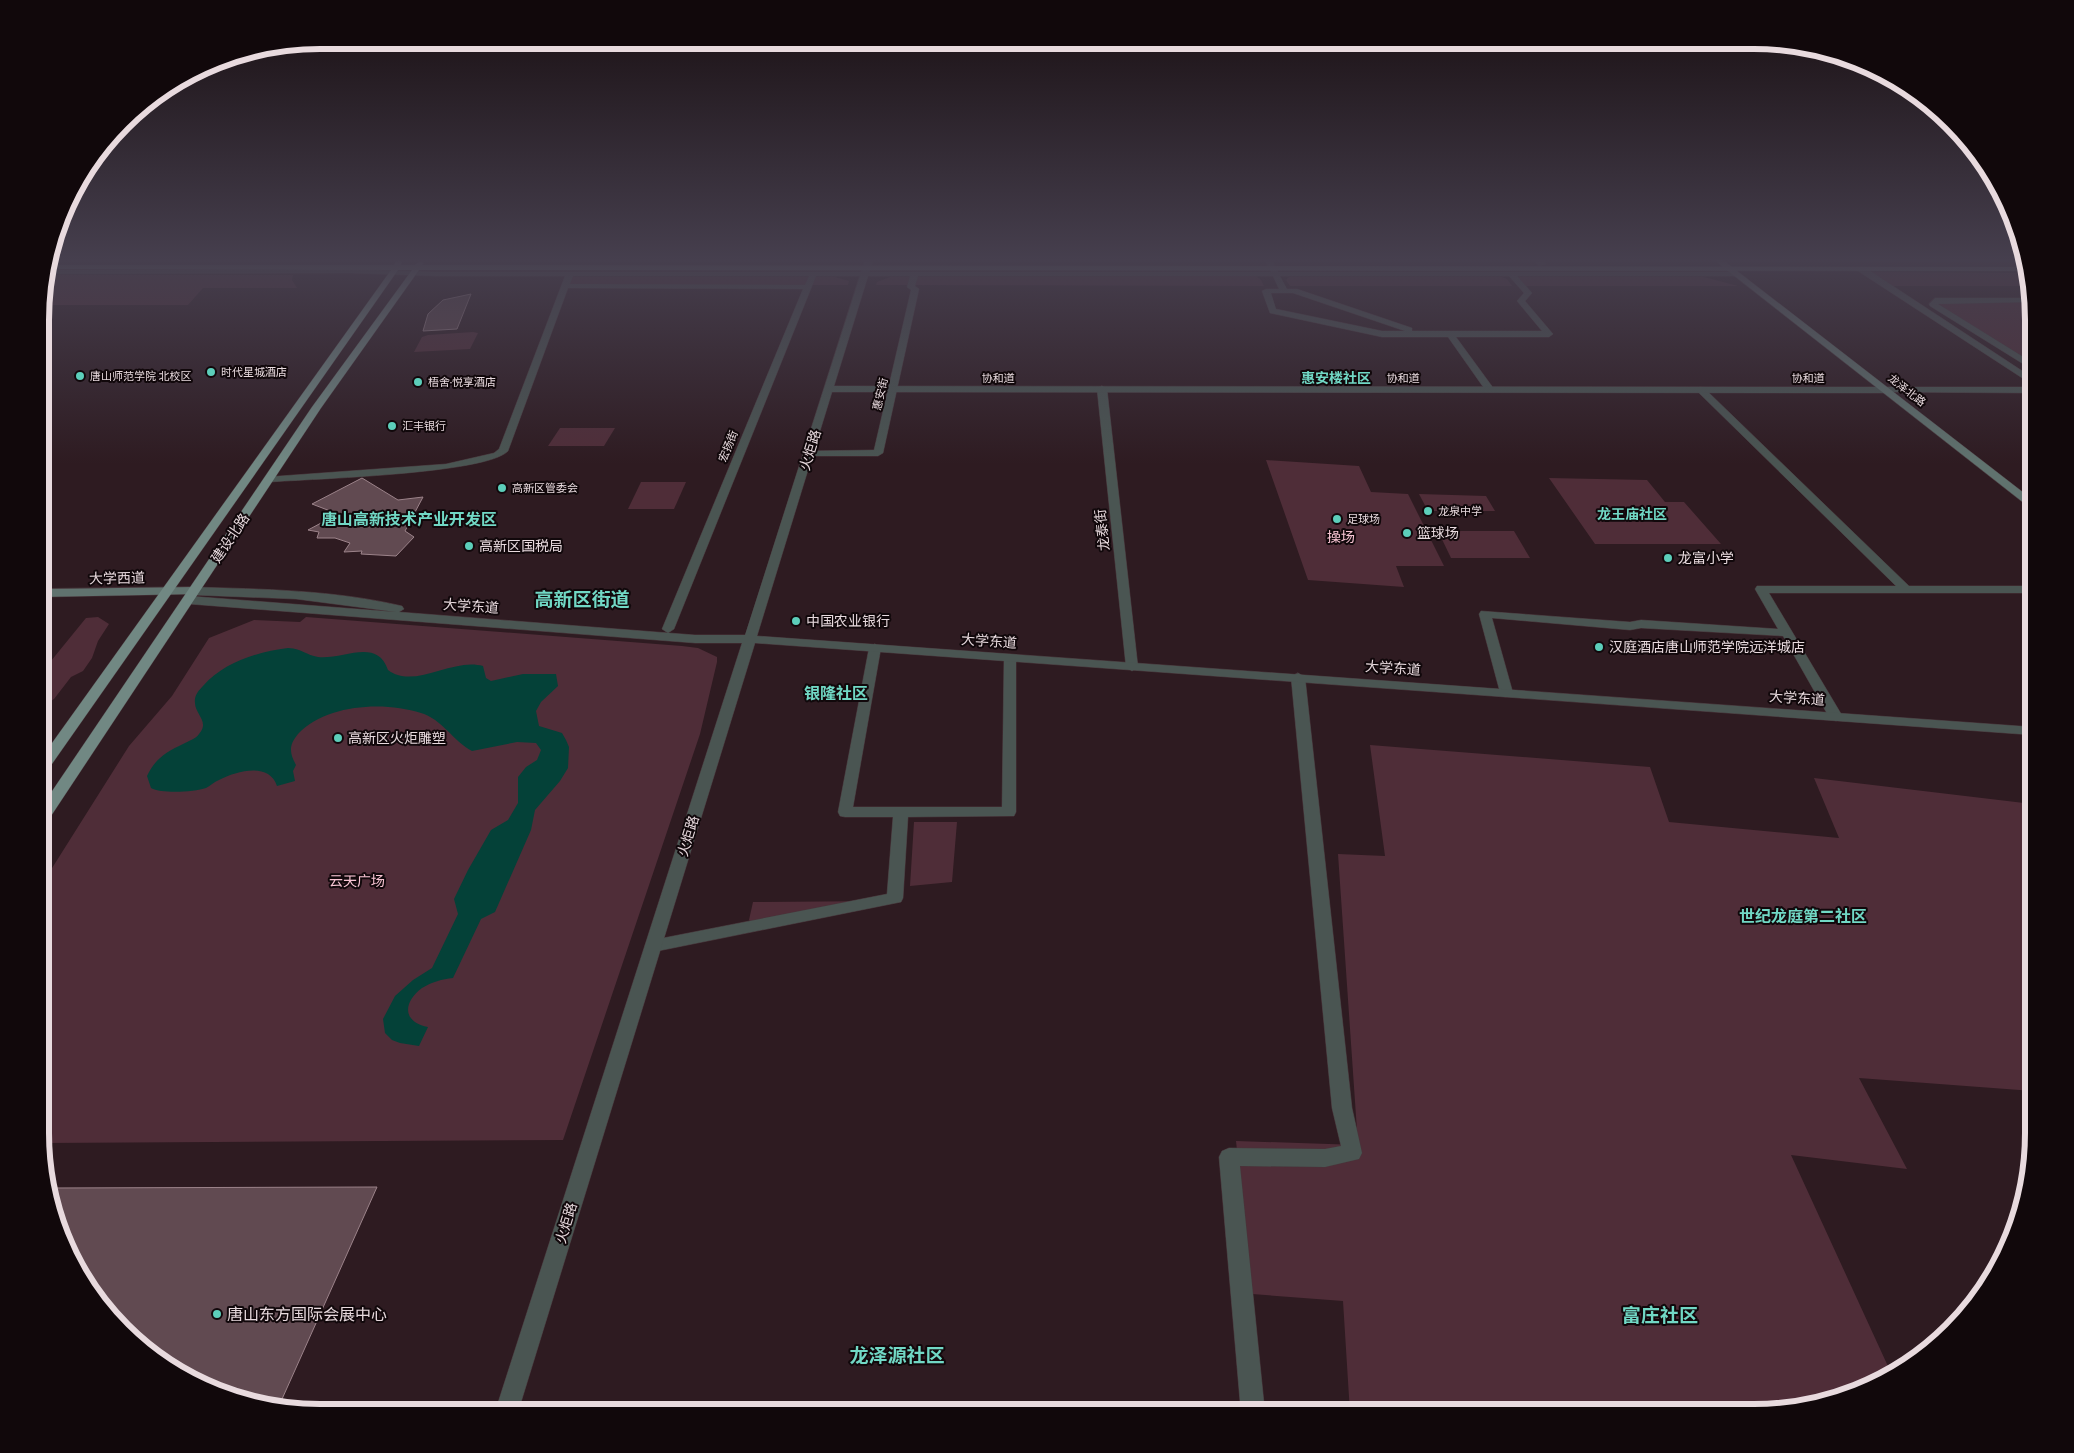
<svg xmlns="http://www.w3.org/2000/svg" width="2074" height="1453" font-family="Karla,'Noto Sans SC',sans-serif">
<rect width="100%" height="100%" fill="#2e1b21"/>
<g fill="#4f2d38">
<polygon points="1870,272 2029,273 2031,286 1891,286"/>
<polygon points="45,275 293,275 292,280 297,288 203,288 188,305 42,305 42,284"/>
<polygon points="1256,276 1261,280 1264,286 876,285 877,282 890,277 902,277"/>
<polygon points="572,277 835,277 849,281 848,285 569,285"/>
<polygon points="1289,277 1502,277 1507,279 1512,286 1290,286 1286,280"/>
<polygon points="1520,277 1704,277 1738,286 1521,286 1516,279"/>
<polygon points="1944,301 2033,301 2033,363 1939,305"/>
<polygon points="473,332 478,333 470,349 414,352 422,337 428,335"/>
<polygon points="560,428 615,428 604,446 548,446"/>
<polygon points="1266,460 1359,466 1371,492 1408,494 1444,566 1396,566 1404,587 1308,580"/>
<polygon points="1549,478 1647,480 1665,502 1684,502 1721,544 1595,544"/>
<polygon points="641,482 686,482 674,509 628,509"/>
<polygon points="1419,494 1486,496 1495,511 1428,511"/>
<polygon points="1438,531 1514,531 1530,558 1451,558"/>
<polygon points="98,617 109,624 98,641 92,658 83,671 71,677 54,699 42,707 42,672 86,618"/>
<polygon points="306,617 682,646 698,648 717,657 717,662 700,734 563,1140 42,1143 42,884 129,746 172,696 209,638 254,620 300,622"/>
<path d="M 1370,745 L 1650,767 L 1669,822 L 1839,838 L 1814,778 L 2024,803 L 2033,818 L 2033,1091 L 1859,1078 L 1907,1169 L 1791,1155 L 1892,1375 C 1815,1426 1682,1413 1592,1413 C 1512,1413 1431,1413 1350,1413 L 1343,1301 L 1252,1294 L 1236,1141 L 1358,1145 L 1338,854 L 1385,856 Z"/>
<polygon points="914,822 957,822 952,882 910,886"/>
<polygon points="885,901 753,925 749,920 753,902"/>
</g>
<g fill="#044138">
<polygon points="1833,260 2027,260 2027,262 1857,261"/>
<path d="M 288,648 C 303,649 306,655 318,657 C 343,660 377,637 388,670 C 414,690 453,657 483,666 L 486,678 L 491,681 L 523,674 L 556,674 L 558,686 L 541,702 L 536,711 L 539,726 L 562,733 L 566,740 L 569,747 L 568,768 L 560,781 L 535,810 L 531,830 L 495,912 L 481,919 L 453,978 C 442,979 432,982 422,988 C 403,1002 402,1022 428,1027 L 419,1046 L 400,1043 L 392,1040 L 385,1033 L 383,1019 L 395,996 L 413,980 L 432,968 L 458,914 L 454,899 L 468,870 L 491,830 L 508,820 L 518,803 L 518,777 L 526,767 L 537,760 L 541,750 L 536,743 L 517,742 L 472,751 C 453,741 442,719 421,713 C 384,701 326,704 298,734 C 289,745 289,752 296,765 L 293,771 L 295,781 L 277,786 C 269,762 237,771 219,780 C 214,782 210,786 206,788 C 194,792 162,794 151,788 L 147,776 C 155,759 166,752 183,744 C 188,741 196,739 199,734 C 210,722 195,714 195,703 C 194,696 198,691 203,686 C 224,662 257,652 288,648 Z"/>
</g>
<g fill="#614a51" stroke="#9c838a">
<polygon points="471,294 457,329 423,331 428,314 443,300"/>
<polygon points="362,478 398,500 423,497 405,531 414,537 396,556 361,554 362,551 344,552 350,543 335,538 317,538 319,532 308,530 338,514 312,504"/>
<polygon points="377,1187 278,1408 230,1398 150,1355 77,1273 49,1188"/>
</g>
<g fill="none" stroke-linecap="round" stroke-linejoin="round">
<g stroke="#48363b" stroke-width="1">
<g id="minor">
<polygon points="1534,260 1542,260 1546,264 1539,266"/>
<path d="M 1270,267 L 1276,267 L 1278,272 L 1735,272 L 1739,274 L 1735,276 L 1517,276 L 1532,293 L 1525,301 L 1553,334 L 1549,337 L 1456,337 L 1494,389 L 1489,392 L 1486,391 L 1448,337 L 1382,337 L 1270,313 L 1262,291 L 1266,289 L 1279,289 L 1273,276 L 918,276 L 915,286 L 919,289 L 883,453 L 878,456 L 809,456 L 805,455 L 805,451 L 874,450 L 911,290 L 907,287 L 910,276 L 816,276 L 674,629 L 668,633 L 662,629 L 803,289 L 568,288 L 508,451 C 487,474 309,479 270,482 L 265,479 L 266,477 L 446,464 L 494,453 L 499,449 L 565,276 L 435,276 L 350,273 L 45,274 L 47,270 L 350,269 L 435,272 L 1271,272 ZM 573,276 L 809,276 L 805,285 L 570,284 ZM 1280,276 L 1509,276 L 1524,293 L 1517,301 L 1542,331 L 1412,331 L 1412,328 L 1297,289 L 1287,289 ZM 1271,293 L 1293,293 L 1405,331 L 1382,331 L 1276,309 Z"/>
<polygon points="1858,267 1864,267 2033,378 2033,385 1858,271"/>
<polygon points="1935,298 2033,298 2033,302 1938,304 2033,363 2033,370 1930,306 1929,304"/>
<polygon points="1102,386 1107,389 1138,667 1132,671 1126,667 1097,389"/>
<polygon points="1701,387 1704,388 1909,586 2033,586 2033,593 1769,593 1843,717 1836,721 1829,717 1783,636 1641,628 1630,630 1492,618 1513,693 1506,697 1501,696 1479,614 1481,611 1630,622 1641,620 1778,629 1755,589 1757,586 1896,586 1698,392 1698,388"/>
<polygon points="1886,387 2033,387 2033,393 1883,392 1883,388"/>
<polygon points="875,644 881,648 853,807 1002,807 1004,658 1010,654 1016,658 1016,812 1014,816 908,817 903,898 901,902 653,952 647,950 645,946 647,942 653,940 887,894 893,817 845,817 840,816 838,812 869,648"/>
<polygon points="1298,673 1305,677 1352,1108 1362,1153 1359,1159 1325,1167 1240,1166 1265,1413 1241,1413 1219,1157 1222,1151 1229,1148 1325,1149 1341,1146 1332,1108 1291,677"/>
</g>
</g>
<g stroke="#48363b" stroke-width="1">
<g id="tertiary">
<path d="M 865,260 L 873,260 L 834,386 L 1886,387 L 1891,390 L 1886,393 L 832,392 L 757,636 L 2033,727 L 2033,735 L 755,643 L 518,1412 L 495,1412 L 742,643 L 695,643 L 189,604 L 183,600 L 189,596 L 396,612 L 296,599 L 193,595 L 187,591 L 193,587 C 262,589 335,590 402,606 L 404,609 L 399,612 L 695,635 L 745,635 Z"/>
<polygon points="1265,260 1273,260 1276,271 1270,271"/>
</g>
</g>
<g stroke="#48363b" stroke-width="1">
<g id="secondary">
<polygon points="1714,260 1723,260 2033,500 2033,508 2029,507"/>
<polygon points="193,587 199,591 197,594 42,597 42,589"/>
</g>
</g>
<g stroke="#48363b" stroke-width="1">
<polygon id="primary" points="396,261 402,261 401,265 415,265 420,261 424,263 422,265 2028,267 2028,271 419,270 321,408 47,822 42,823 42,806 312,407 412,270 398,270 47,771 42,772 42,757 391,270 47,269 48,265 394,265"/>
</g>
<use href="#minor" fill="#4a5552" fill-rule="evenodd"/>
<use href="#tertiary" fill="#4a5552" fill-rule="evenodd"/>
<use href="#secondary" fill="#60726e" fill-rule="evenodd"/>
<use href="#primary" fill="#718883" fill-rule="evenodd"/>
</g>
<linearGradient id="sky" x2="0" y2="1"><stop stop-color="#190f12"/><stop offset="0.56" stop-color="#463f4e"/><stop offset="1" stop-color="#463f4e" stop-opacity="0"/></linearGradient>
<rect width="2074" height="464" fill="url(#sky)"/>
<g fill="#5cceba" stroke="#11080b" stroke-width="2">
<circle cx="211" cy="372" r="5"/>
<circle cx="80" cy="376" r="5"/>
<circle cx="418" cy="382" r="5"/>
<circle cx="392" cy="426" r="5"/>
<circle cx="502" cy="488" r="5"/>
<circle cx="1428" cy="511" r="5"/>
<circle cx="1337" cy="519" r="5"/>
<circle cx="1407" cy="533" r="5"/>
<circle cx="469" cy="546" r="5"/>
<circle cx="1668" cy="558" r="5"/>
<circle cx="796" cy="621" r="5"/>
<circle cx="1599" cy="647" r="5"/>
<circle cx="338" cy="738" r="5"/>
<circle cx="217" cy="1314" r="5"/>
</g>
<g text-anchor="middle" stroke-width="4" stroke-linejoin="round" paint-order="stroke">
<g font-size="11" fill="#e8dade" stroke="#11080b" text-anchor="start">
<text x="221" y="376">时代星城酒店</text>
<text x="90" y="380">唐山师范学院 北校区</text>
<text x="428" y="386">梧舍·悦享酒店</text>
<text x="402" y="430">汇丰银行</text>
<text x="512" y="492">高新区管委会</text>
<text x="1438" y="515">龙泉中学</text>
<text x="1347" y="523">足球场</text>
</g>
<g font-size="11" fill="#e8dade" stroke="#11080b">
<text x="998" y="382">协和道</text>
<text x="1403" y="382">协和道</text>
<text x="1808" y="382">协和道</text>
<text transform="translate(1907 390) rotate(38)" y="4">龙泽北路</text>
<text transform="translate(880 394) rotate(-77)" y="4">惠安街</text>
<text transform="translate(728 446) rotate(-68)" y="4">宏扬街</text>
</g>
<g font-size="14" font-weight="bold" fill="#71d8c5" stroke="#11080b">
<text x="1336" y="383">惠安楼社区</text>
<text x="1632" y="519">龙王庙社区</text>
</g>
<g font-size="14" fill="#e8dade" stroke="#11080b">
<text transform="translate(810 450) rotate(-73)" y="5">火炬路</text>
<text transform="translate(1102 530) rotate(-96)" y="5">龙泰街</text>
<text transform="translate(230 538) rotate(-56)" y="5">建设北路</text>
<text transform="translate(117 578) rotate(-1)" y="5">大学西道</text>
<text transform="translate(471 606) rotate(4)" y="5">大学东道</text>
<text transform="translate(989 641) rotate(4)" y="5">大学东道</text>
<text transform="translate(1393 668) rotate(4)" y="5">大学东道</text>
<text transform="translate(1797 698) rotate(4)" y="5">大学东道</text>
<text transform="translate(688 836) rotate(-73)" y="5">火炬路</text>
<text transform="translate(566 1223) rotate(-73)" y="5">火炬路</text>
</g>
<g font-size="14" fill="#e8dade" stroke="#11080b" text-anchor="start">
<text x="1417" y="538">篮球场</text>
<text x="479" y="551">高新区国税局</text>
<text x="1678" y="563">龙富小学</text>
<text x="806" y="626">中国农业银行</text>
<text x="1609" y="652">汉庭酒店唐山师范学院远洋城店</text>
<text x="348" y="743">高新区火炬雕塑</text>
</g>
<g font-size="14" fill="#f9c5d4" stroke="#11080b">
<text x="1341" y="542">操场</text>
<text x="357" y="886">云天广场</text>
</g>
<g font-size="16" font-weight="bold" fill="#71d8c5" stroke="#11080b">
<text x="409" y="525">唐山高新技术产业开发区</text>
</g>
<g font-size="16" font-weight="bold" fill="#71d8c5" stroke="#11080b">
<text x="836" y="699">银隆社区</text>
<text x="1803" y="922">世纪龙庭第二社区</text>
</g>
<g font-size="16" fill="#e8dade" stroke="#11080b" text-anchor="start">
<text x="227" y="1320">唐山东方国际会展中心</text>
</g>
<g font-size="19" font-weight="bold" fill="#71d8c5" stroke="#11080b">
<text x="582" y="606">高新区街道</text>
</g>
<g font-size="19" font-weight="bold" fill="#71d8c5" stroke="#11080b">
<text x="1660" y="1322">富庄社区</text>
<text x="897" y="1362">龙泽源社区</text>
</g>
</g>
<path d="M0 0H2074V1453H0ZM320 49H1754A271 271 0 0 1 2025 320V1133A271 271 0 0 1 1754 1404H320A271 271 0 0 1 49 1133V320A271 271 0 0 1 320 49Z" fill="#11080b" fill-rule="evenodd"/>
<path fill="none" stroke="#e8dade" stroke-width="6" d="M320 49H1754A271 271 0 0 1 2025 320V1133A271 271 0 0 1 1754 1404H320A271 271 0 0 1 49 1133V320A271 271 0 0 1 320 49Z"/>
</svg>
